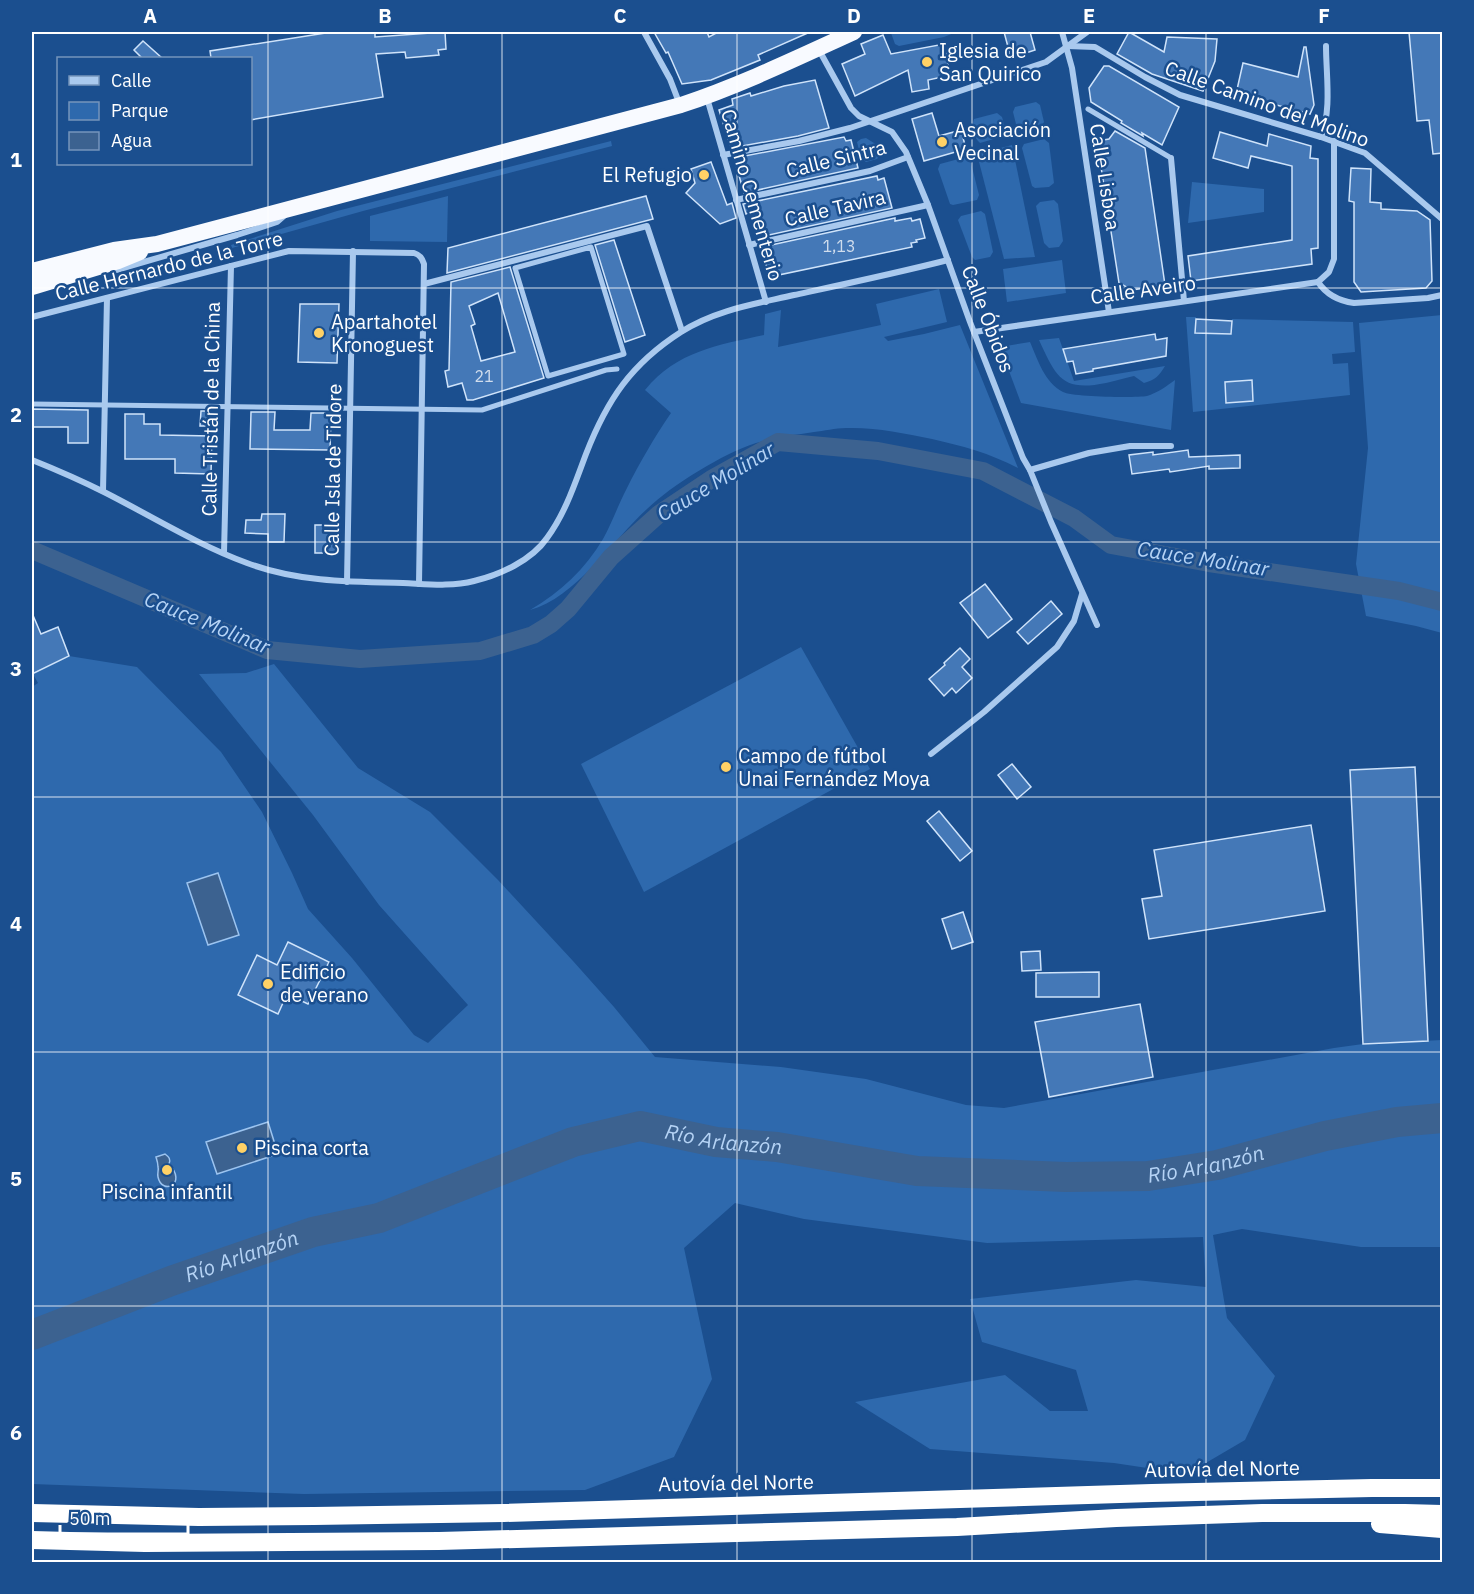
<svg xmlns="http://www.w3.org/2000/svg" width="1474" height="1594" font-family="'IBM Plex Sans',sans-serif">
<rect width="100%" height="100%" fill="#1b4f8f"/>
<g fill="#2e69ad">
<polygon points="894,32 956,32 944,37 899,46 895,44 891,33"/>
<polygon points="1036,102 1040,105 1044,122 1041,127 1021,132 1017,128 1013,112 1015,107"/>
<path d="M 997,113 L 1002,117 L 1006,131 L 1004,136 L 980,143 C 973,137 971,127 974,119 Z"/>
<polygon points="866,138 882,148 883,152 877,159 866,162 861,158 857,142 861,139"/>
<polygon points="1044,139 1049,143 1054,183 1049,187 1035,188 1032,186 1022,148 1024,144"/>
<polygon points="611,141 612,146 363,211 232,248 231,245 337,211 380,200"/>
<polygon points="1012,145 1035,257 1004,259 977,154"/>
<polygon points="966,157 970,159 979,195 977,200 953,205 950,204 938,169 940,164"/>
<polygon points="1192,182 1264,189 1264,212 1188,223"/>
<polygon points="448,196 447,242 370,241 370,216"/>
<polygon points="1054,200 1058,204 1063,241 1059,247 1049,248 1044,243 1036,206 1040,202"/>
<polygon points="981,211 985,214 993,252 990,257 975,260 972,257 958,220 961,216"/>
<polygon points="1062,260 1066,293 1007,302 1003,269"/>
<path d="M 939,289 L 947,322 L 884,337 L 888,341 L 924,334 L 960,325 L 1018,468 C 989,453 963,446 932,439 C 903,433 875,427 846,428 C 835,428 824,431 814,432 C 795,435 774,437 756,443 C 722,454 672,485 647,509 C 613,540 575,598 530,610 C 561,592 585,569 603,539 C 612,523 618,505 627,488 C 640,462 654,438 671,413 L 645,390 C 677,351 718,345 764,335 L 765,314 L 781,310 L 778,347 L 881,325 L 876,304 Z"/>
<polygon points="1442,315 1442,633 1416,626 1366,616 1356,564 1368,448 1359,323"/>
<polygon points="1186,317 1196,317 1196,333 1231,334 1232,319 1353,322 1355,352 1332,354 1333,364 1348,363 1350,395 1193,412"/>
<path d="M 1059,338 L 1074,381 L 1165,366 C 1159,376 1155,380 1144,383 L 1134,376 C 1124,378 1116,381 1106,383 C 1062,392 1056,377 1039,340 Z"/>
<path d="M 1030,342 C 1038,360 1044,382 1063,392 C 1072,397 1136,398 1147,396 C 1157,393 1167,386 1175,380 L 1171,430 L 1021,403 L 1000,347 Z"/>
<polygon points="801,647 870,769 644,892 581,764"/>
<polygon points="69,656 137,667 221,752 262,812 292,873 308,909 352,958 414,1035 428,1043 468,1005 379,905 313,815 199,674 246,673 274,664 358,768 430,812 498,880 573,961 614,1007 655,1057 781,1067 866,1079 966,1105 1004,1108 1334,1048 1363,1044 1442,1040 1442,1247 1361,1247 1242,1229 1213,1235 1227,1318 1275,1376 1245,1440 1187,1474 1114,1463 930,1449 855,1402 1005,1375 1050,1411 1088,1411 1076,1370 982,1342 970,1299 1136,1280 1206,1287 1203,1237 987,1243 804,1219 735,1203 684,1248 712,1379 674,1457 585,1490 304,1494 32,1484 32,687 38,683 33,674"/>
</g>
<g fill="#3c6290" stroke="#9cc4f0" stroke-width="1.5">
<polygon points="218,873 239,935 208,945 187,883"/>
<polygon points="268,1122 278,1154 217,1174 206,1142"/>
<path d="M 165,1154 C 169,1157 171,1159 169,1164 C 188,1184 162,1196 158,1177 C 157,1173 159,1170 158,1167 C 158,1164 157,1160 156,1157 Z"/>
</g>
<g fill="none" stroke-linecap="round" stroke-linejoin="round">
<polyline stroke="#3c6290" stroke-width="18" points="32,550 267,650 360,659 480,651 533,635 551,624 568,609 611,557 659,514 713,478 778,442 878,451 983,471 1074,518 1111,545 1209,563 1399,591 1442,602"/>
<path stroke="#3c6290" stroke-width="30" id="s1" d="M 32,1335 L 171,1281 L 313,1232 L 379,1218 L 573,1142 L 640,1126 L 716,1142 L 777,1147 L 917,1171 L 1066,1177 L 1148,1176 L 1217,1165 L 1325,1136 L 1397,1122 L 1442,1118"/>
</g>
<g fill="#4478b7" stroke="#cfe3fa" stroke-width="1.5" fill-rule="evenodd">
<polygon points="332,32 375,32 375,37 445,32 446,49 438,50 439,55 406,58 405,52 376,54 383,97 250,120 250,58 211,58 210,51"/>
<polygon points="654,32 707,32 709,37 718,32 810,32 758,55 760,60 711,80 682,84 668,52 666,53"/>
<polygon points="1004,32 1030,32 1035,50 1011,58"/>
<polygon points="1129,32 1164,52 1167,37 1217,39 1215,61 1203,91 1152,74 1117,54"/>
<polygon points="1409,32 1443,32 1443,153 1433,154 1429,120 1417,121"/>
<polygon points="883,35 891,54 944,44 950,73 941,75 942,77 928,80 929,89 912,92 908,70 855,96 842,64 865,54 861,44"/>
<polygon points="143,41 162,58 142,58 134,50"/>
<polygon points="1304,47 1306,47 1314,105 1310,114 1236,94 1243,63 1298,77"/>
<polygon points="1104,66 1109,66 1179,107 1162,145 1142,133 1143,136 1121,123 1122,121 1091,102 1089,88"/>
<polygon points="815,80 829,128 798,136 731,148 719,110 733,105 732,99 750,93 751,96 784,86"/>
<polygon points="932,113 939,136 961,130 966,149 924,161 912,119"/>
<polygon points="1115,131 1145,148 1165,285 1132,290 1119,283 1097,141 1109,139"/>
<polygon points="1220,132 1267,146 1269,134 1311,146 1310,158 1318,159 1318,248 1311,249 1312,264 1191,281 1188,256 1292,240 1292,166 1251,156 1248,168 1213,158"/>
<polygon points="844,137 846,141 851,140 858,168 744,193 734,158"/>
<polygon points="711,162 727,205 732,203 736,218 720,224 686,193 695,183 691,169"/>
<polygon points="1351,168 1371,169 1370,202 1381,203 1381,209 1417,211 1430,220 1432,281 1426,288 1361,292 1354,282 1354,202 1349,201"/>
<polygon points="877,176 878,180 884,178 892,208 760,237 752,211 746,214 743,204"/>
<polygon points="646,196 653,219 447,273 448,248"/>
<polygon points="895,218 895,221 911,218 912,221 920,219 925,238 916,240 917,242 911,243 912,247 769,277 762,247"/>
<polygon points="614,240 645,335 625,342 595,245"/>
<path d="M 510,267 L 544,378 L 473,400 L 467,400 L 462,383 L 448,387 L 445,371 L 449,370 L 451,282 ZM 498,293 L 515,352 L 481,361 L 471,326 L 475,324 L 469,306 Z"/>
<polygon points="300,304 339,304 337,363 298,362"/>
<polygon points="1196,319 1232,321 1231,334 1195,333"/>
<polygon points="1155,334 1156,340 1167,338 1166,356 1093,369 1093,371 1076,374 1073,361 1067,362 1063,349"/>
<polygon points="1252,380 1253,401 1226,403 1225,382"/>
<polygon points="32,409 88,410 88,443 68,443 68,427 32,427"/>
<polygon points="201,411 216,411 216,426 200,426"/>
<polygon points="251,412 275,412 274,430 310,430 311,413 331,413 330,450 250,449"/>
<polygon points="125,414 144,414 144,424 160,424 160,435 212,436 211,474 175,473 175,459 125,459"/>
<polygon points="1188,450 1189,457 1240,455 1240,468 1209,469 1209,466 1170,472 1169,469 1132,474 1129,455 1153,452 1153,455"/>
<polygon points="262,514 285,514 284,542 268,542 268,534 245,533 246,520 261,520"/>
<rect x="315" y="525" width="22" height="28"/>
<polygon points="985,584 1012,619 988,638 960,603"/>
<polygon points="1051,601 1062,614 1028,644 1017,632"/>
<polygon points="32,613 41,634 58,627 69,656 32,674"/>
<polygon points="960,648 970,659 962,667 972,678 956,693 952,688 944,696 929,679 945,665 944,663"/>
<polygon points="1012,764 1031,787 1017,799 998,775"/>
<polygon points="1415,767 1428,1041 1363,1044 1350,770"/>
<polygon points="939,811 972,851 960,861 927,821"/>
<polygon points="1311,825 1325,911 1149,939 1142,899 1162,896 1154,850"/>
<polygon points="963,912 973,942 952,949 942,919"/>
<polygon points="288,942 329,962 308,1004 287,994 278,1014 238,995 257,955 277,965"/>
<polygon points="1040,951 1041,970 1022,971 1021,952"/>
<polygon points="1099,972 1099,997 1036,997 1036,973"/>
<polygon points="1140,1004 1153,1077 1049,1097 1035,1022"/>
</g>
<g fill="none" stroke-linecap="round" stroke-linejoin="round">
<g stroke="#a9c9ee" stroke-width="5">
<polyline points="1088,109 1171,158"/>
<polygon points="591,247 624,354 548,376 515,268"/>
<polyline points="32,404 482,410 606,370 617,369"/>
</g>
<g stroke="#a9c9ee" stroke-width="6">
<polyline points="644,32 670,79 680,105"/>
<polyline points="1062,32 1072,68 1109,312"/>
<polyline points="1067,46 1095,47 1145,77 1180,95 1321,137 1365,153 1442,219"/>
<polyline points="819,50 851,108 859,116 892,132 906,152 928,205 970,322 1023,458 1030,470 1051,522 1097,625"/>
<polyline points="707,98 766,302"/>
<path d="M 1321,137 C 1332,109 1326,75 1326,46"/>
<polyline points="723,155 799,141 850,128 1040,64 1046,62 1087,32"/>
<polyline points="1171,158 1184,301"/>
<polyline points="736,200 870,171 908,157"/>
<polyline points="749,245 928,205"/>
<polyline points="116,270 237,235 277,222 285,215"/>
<polyline points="1318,282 1329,272 1334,259 1334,141"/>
<path d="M 1318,282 C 1326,294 1339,301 1354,303 L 1428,298 L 1442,295"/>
<polyline points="424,284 647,226 682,331"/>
<path d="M 32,317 L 289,251 L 414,253 C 420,255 422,258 424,264 L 419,584"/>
<polyline points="974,332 1318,282"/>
<path d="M 32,460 C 57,470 82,481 106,493 C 153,517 198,545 247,563 C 297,582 351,582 403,583 C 427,584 451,587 474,581 C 500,575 532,560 547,538 C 566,512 575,483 586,454 C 607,400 631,364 681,332 C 715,310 755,304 794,295 C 845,284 897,273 948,260"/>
<polyline points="1030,470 1089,453 1130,446 1171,446"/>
<polyline points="103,491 107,298"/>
<polyline points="224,553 231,266"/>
<polyline points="347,582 353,251"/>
<polyline points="931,754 984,712 1057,647 1074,621 1082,594"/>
</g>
<g stroke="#f8faff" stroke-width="16">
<path d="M 32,271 L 114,250 L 157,244 L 681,105 C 741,85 797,58 854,32"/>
<polyline points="32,287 118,261 140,252"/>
</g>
<g stroke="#fff" stroke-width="18">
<polyline points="32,1513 199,1517 314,1516 504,1513 1152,1493 1372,1488 1442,1488"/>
<polyline points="1380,1524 1442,1529"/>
<polyline points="32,1540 145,1543 439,1541 957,1527 1116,1518 1262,1513 1405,1513 1442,1514"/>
</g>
</g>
<path fill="none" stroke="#fff" stroke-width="1.5" stroke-opacity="0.55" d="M 268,32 L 268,1562M 502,32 L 502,1562M 737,32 L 737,1562M 972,32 L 972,1562M 1206,32 L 1206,1562M 32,288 L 1442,288M 32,542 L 1442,542M 32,797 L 1442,797M 32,1052 L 1442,1052M 32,1306 L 1442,1306"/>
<g fill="#ffd166" stroke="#1b4f8f" stroke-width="2">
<circle cx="927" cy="62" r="6"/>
<circle cx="942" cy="142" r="6"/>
<circle cx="704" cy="175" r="6"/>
<circle cx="319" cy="333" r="6"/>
<circle cx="726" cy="767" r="6"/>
<circle cx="268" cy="984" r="6"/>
<circle cx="242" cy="1148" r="6"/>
<circle cx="167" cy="1170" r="6"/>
</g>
<g text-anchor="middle" stroke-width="5" stroke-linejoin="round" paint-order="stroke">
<g font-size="16" fill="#d0dded">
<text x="839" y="252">1,13</text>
<text x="484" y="382">21</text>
</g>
<g font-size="20" fill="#fff" stroke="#1b4f8f" text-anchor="start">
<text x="939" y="58">Iglesia de<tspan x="939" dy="23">San Quirico</tspan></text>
<text x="954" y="137">Asociación<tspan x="954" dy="23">Vecinal</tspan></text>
<text x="692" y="182" text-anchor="end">El Refugio</text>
<text x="331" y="329">Apartahotel<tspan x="331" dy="23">Kronoguest</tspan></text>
<text x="738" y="763">Campo de fútbol<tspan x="738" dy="23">Unai Fernández Moya</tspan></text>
<text x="280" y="979">Edificio<tspan x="280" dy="23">de verano</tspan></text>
<text x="254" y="1155">Piscina corta</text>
<text x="167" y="1199" text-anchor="middle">Piscina infantil</text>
</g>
<g font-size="20" fill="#fff" stroke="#1b4f8f">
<text transform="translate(1267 104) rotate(20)" y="7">Calle Camino del Molino</text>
<text transform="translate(836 159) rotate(-14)" y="7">Calle Sintra</text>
<text transform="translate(1105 177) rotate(81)" y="7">Calle Lisboa</text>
<text transform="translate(752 195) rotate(74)" y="7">Camino Cementerio</text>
<text transform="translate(835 208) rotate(-13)" y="7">Calle Tavira</text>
<text transform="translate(169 266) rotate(-14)" y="7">Calle Hernardo de la Torre</text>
<text transform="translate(1143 290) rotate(-8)" y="7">Calle Aveiro</text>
<text transform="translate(988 319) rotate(69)" y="7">Calle Óbidos</text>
<text transform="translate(211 409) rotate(-89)" y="7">Calle Tristán de la China</text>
<text transform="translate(333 470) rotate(-89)" y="7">Calle Isla de Tidore</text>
<text transform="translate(1222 1469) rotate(-1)" y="7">Autovía del Norte</text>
<text transform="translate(736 1483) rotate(-1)" y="7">Autovía del Norte</text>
</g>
<g font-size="21" font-style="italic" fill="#b5d3f5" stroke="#1b4f8f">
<text transform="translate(716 482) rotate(-31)" y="7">Cauce Molinar</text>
<text transform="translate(1203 559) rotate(9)" y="7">Cauce Molinar</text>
<text transform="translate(207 623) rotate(22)" y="7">Cauce Molinar</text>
<text dy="7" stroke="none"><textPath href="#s1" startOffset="729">Río Arlanzón</textPath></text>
<text dy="7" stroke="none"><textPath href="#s1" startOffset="1215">Río Arlanzón</textPath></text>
<text dy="7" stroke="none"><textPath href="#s1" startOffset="224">Río Arlanzón</textPath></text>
</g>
</g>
<rect width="1474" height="1594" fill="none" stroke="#1b4f8f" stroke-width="66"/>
<rect x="57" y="57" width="195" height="108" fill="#1b4f8f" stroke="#7695bc" stroke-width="1.5"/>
<rect x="69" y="76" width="30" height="9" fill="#a9c9ee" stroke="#7695bc" stroke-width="1.5"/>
<text x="111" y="87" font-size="18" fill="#ffffff">Calle</text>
<rect x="69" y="102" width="30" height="18" fill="#2e69ad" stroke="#7695bc" stroke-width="1.5"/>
<text x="111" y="117" font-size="18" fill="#ffffff">Parque</text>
<rect x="69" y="132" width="30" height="18" fill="#3c6290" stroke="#7695bc" stroke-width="1.5"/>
<text x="111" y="147" font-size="18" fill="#ffffff">Agua</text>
<path d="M60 1525v9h128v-9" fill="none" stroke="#ffffff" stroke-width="3"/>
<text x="69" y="1525" font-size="18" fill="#ffffff" stroke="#1b4f8f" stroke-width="4.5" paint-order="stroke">50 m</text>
<rect x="33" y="33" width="1408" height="1528" fill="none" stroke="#fff" stroke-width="2"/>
<g font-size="20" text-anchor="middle" font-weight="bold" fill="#fff">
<text x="150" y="23">A</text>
<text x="385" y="23">B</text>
<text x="620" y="23">C</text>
<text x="854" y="23">D</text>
<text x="1089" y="23">E</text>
<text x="1324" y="23">F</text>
<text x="16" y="167">1</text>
<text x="16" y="422">2</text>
<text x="16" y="676">3</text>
<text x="16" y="931">4</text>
<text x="16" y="1186">5</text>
<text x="16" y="1440">6</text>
</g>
</svg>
